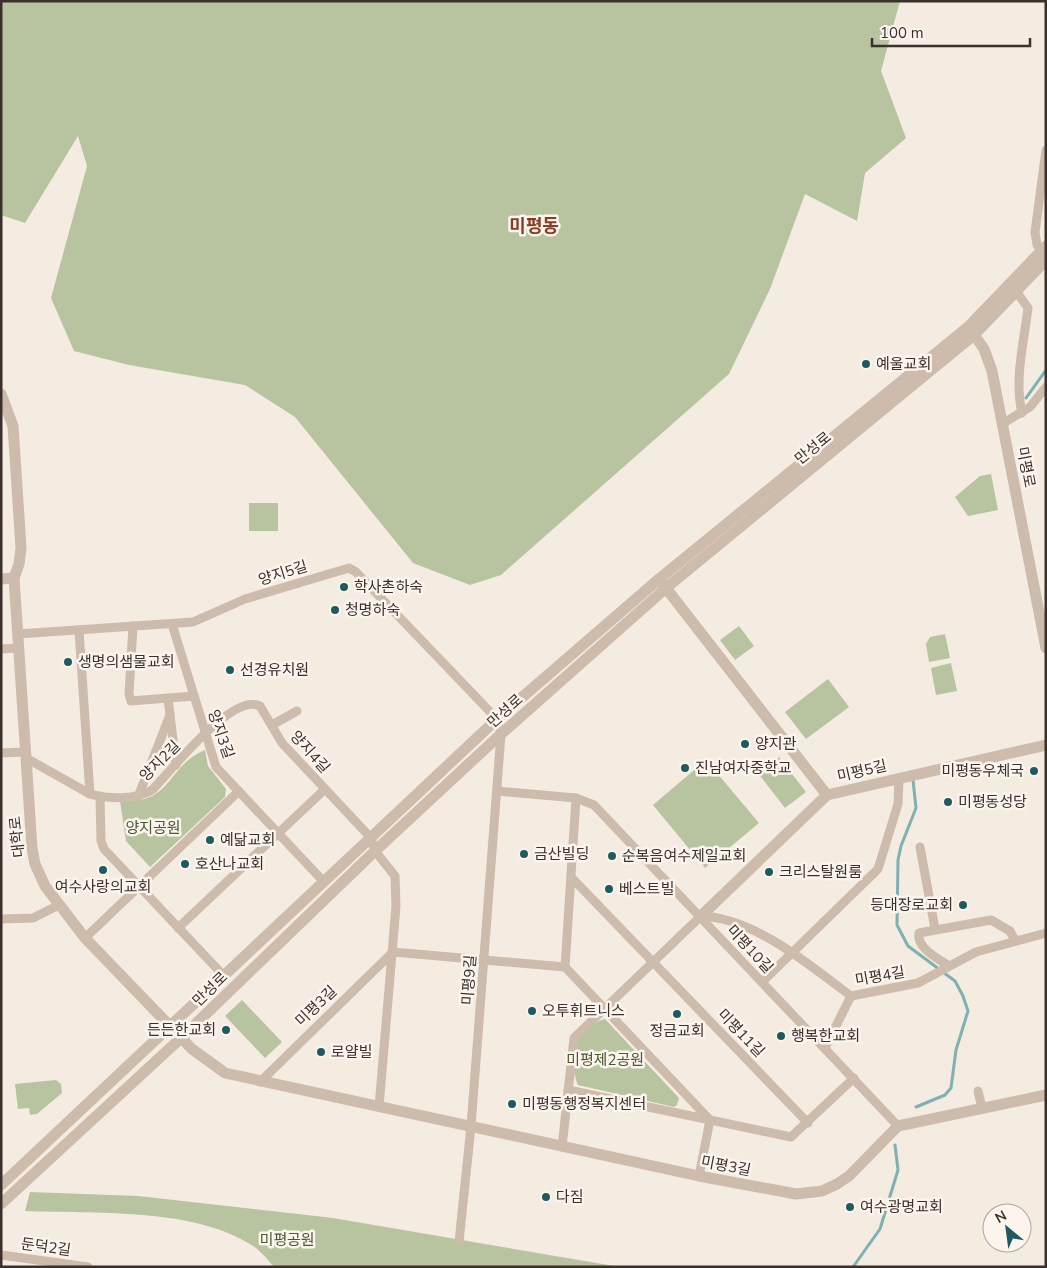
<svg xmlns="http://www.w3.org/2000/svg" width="1047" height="1268" font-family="'Nunito Sans','Noto Sans KR',sans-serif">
<rect width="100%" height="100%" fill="#f4ebe1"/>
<g fill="#b8c4a0">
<polygon points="1,1 900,1 881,71 906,138 865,173 857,221 805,194 770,289 729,374 501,575 470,585 413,563 295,417 245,385 129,365 74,351 51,298 87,166 78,136 25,223 1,215"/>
<polygon points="991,474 998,510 968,516 955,497 980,476"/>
<rect x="249" y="503" width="29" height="28"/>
<polygon points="739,626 754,646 735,660 720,640"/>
<polygon points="945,634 950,658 929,662 926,644 930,637"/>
<polygon points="951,663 957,691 936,695 931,668"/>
<polygon points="828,679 849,707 806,739 785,712"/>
<path d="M 205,750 L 208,766 L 226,789 L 225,797 L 150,867 L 126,841 L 120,801 C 173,805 166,766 205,750 Z"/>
<polygon points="779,757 806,792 785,808 758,773"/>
<polygon points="706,760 759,823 705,868 653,805"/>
<polygon points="242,1000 282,1042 265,1058 225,1016"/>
<path d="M 605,1019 L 679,1098 L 677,1105 L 674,1107 L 578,1085 C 573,1075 573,1052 578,1041 C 581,1033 597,1020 605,1019 Z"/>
<polygon points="56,1080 61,1084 62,1093 37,1114 30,1115 29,1108 18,1109 15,1084"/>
<path d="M 30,1192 L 138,1196 L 333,1218 L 620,1267 L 274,1267 C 268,1260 261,1251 253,1246 C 194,1207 94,1214 25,1211 Z"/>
</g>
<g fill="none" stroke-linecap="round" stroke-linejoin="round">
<g stroke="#7fb0b2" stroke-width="3">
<polyline points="1026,398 1046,370"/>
<polyline points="913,780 916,808 901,846 898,860 897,925 908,946 955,981 963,996 968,1011 956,1050 951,1088 945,1095 916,1107"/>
<polyline points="853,1267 880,1229 898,1170 895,1145"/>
</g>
<g stroke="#cdbbac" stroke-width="9">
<polyline points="1046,150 1035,232 1037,245 1046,254"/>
<path d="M 1016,291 L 1028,308 C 1024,342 1014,379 1022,413"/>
<polyline points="1002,424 1030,407 1046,387"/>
<polyline points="172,624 216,767 324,882"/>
<polyline points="133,626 129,694 131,701 194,696"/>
<polyline points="79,630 90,794"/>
<polyline points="18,634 193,622 245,599 349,568 356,572 497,719 501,734 471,1126 459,1242"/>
<polyline points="1,649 19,648"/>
<polyline points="168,698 176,765"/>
<polyline points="272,725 297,711"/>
<polyline points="1,753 25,752"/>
<path d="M 26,758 L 90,794 C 108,799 136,800 152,790 C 171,771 232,692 260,706 L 282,743 L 371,838 L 375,851 L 395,876 L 396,906 L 379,1107"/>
<polyline points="497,791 576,798 594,805 898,1126"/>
<polyline points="100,796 101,841 104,849 223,975"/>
<polyline points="138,797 170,715"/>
<polyline points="920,847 935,929"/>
<polyline points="571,877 808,1123"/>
<polyline points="1,919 33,918 59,905"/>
<polyline points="178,928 325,789"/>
<polyline points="85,938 239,791"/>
<polyline points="393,952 565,967 710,1120"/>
<path d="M 949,966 C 939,959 916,948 919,933 L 991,920 L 1010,931 L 1015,940"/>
<polyline points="565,967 576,798"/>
<polyline points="762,982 878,869 898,804 899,778"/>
<polyline points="825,1048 851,996"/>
<polyline points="260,1082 393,952"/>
<polyline points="568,1090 791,1137 854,1078"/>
<polyline points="978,1091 982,1108"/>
<path d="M 562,1147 L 574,1038 L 701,916 C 755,918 809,965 851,996 L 918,983 L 976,952 L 1046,933"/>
<polyline points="699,1176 710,1120"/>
<polyline points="1,1255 88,1267"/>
</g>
<g stroke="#cdbbac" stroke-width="11">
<polyline points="971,330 984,349 992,371 1046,648"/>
<polyline points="1,394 13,426 21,548 19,564 14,578"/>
<polyline points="14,578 32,848 35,864 45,886 85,938 192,1049 225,1073 699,1176 796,1194 822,1191 837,1184 849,1176 898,1126 1046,1095"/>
<polyline points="1,579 14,578"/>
<polyline points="662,583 827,795"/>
<polyline points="701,916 827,795 1046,745"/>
<polyline points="1,1185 497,719 659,579 968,327 1046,246"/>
<polyline points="1,1204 181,1038 375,851 501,734 666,588 975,334 1046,260"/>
</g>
</g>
<g fill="#1f5a5e" stroke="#fbf5ee" stroke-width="2">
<circle cx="866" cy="364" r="5"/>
<circle cx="344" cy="587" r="5"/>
<circle cx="335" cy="610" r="5"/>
<circle cx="68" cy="662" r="5"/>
<circle cx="230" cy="670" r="5"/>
<circle cx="745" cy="744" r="5"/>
<circle cx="685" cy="768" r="5"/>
<circle cx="1034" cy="771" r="5"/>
<circle cx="948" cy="802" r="5"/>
<circle cx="210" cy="840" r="5"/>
<circle cx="524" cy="854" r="5"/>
<circle cx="612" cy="856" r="5"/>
<circle cx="185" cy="864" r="5"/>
<circle cx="103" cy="870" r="5"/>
<circle cx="769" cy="872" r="5"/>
<circle cx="609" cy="889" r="5"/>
<circle cx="963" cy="905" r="5"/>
<circle cx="532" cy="1011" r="5"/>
<circle cx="677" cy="1014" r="5"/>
<circle cx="226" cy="1030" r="5"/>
<circle cx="781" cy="1036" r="5"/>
<circle cx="321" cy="1052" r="5"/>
<circle cx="512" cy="1104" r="5"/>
<circle cx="546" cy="1197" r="5"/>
<circle cx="850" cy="1207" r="5"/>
</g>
<g text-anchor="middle" stroke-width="5" stroke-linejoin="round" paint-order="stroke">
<g font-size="15" fill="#3b302b" stroke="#fbf5ee" text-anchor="start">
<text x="876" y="369">예울교회</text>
<text x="354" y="592">학사촌하숙</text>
<text x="345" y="615">청명하숙</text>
<text x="78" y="667">생명의샘물교회</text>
<text x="240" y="675">선경유치원</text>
<text x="755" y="749">양지관</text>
<text x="695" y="773">진남여자중학교</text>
<text x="1024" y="776" text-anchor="end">미평동우체국</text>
<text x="958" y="807">미평동성당</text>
<text x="220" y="845">예닮교회</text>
<text x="534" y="859">금산빌딩</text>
<text x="622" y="861">순복음여수제일교회</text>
<text x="195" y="869">호산나교회</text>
<text x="779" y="877">크리스탈원룸</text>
<text x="103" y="892" text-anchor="middle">여수사랑의교회</text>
<text x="619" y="894">베스트빌</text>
<text x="953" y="910" text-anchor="end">등대장로교회</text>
<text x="542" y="1016">오투휘트니스</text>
<text x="216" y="1035" text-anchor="end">든든한교회</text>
<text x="677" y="1036" text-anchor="middle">정금교회</text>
<text x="791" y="1041">행복한교회</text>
<text x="331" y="1057">로얄빌</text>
<text x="522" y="1109">미평동행정복지센터</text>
<text x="556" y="1202">다짐</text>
<text x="860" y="1212">여수광명교회</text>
</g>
<g font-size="15" fill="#3b302b" stroke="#fbf5ee">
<text transform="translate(813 448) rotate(-39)" y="5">만성로</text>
<text transform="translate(1026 467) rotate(79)" y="5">미평로</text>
<text transform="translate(283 573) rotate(-17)" y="5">양지5길</text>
<text transform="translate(505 711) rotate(-42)" y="5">만성로</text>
<text transform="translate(221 734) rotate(71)" y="5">양지3길</text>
<text transform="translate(310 752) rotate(48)" y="5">양지4길</text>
<text transform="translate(160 761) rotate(-45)" y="5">양지2길</text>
<text transform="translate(862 771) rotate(-13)" y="5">미평5길</text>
<text transform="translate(17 837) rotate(-96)" y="5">대학로</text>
<text transform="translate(750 949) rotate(47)" y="5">미평10길</text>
<text transform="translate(880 976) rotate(-10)" y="5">미평4길</text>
<text transform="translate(469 980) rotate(-86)" y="5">미평9길</text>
<text transform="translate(210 989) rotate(-44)" y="5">만성로</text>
<text transform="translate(316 1006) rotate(-44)" y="5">미평3길</text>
<text transform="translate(741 1033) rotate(46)" y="5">미평11길</text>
<text transform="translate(726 1166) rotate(11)" y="5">미평3길</text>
<text transform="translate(46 1247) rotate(8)" y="5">둔덕2길</text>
</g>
<g font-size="15" fill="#4a5a2e" stroke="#fbf5ee">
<text x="153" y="833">양지공원</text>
<text x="605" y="1065">미평제2공원</text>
<text x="287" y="1245">미평공원</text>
</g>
<g font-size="18" font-weight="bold" fill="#8c3b22" stroke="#fbf5ee">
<text x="534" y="232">미평동</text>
</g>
</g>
<rect width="1047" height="1268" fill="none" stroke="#3b302b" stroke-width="5"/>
<g transform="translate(1007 1228) rotate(331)"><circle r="24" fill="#fbf5ee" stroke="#aea6a0"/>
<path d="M0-4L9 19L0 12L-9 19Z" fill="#1f5a5e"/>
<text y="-8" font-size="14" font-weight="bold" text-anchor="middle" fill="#3b302b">N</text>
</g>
<path d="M872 38v8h158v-8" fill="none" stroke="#3b302b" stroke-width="2.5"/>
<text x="880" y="38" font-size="15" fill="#3b302b" stroke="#fbf5ee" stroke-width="4" paint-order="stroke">100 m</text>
</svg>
